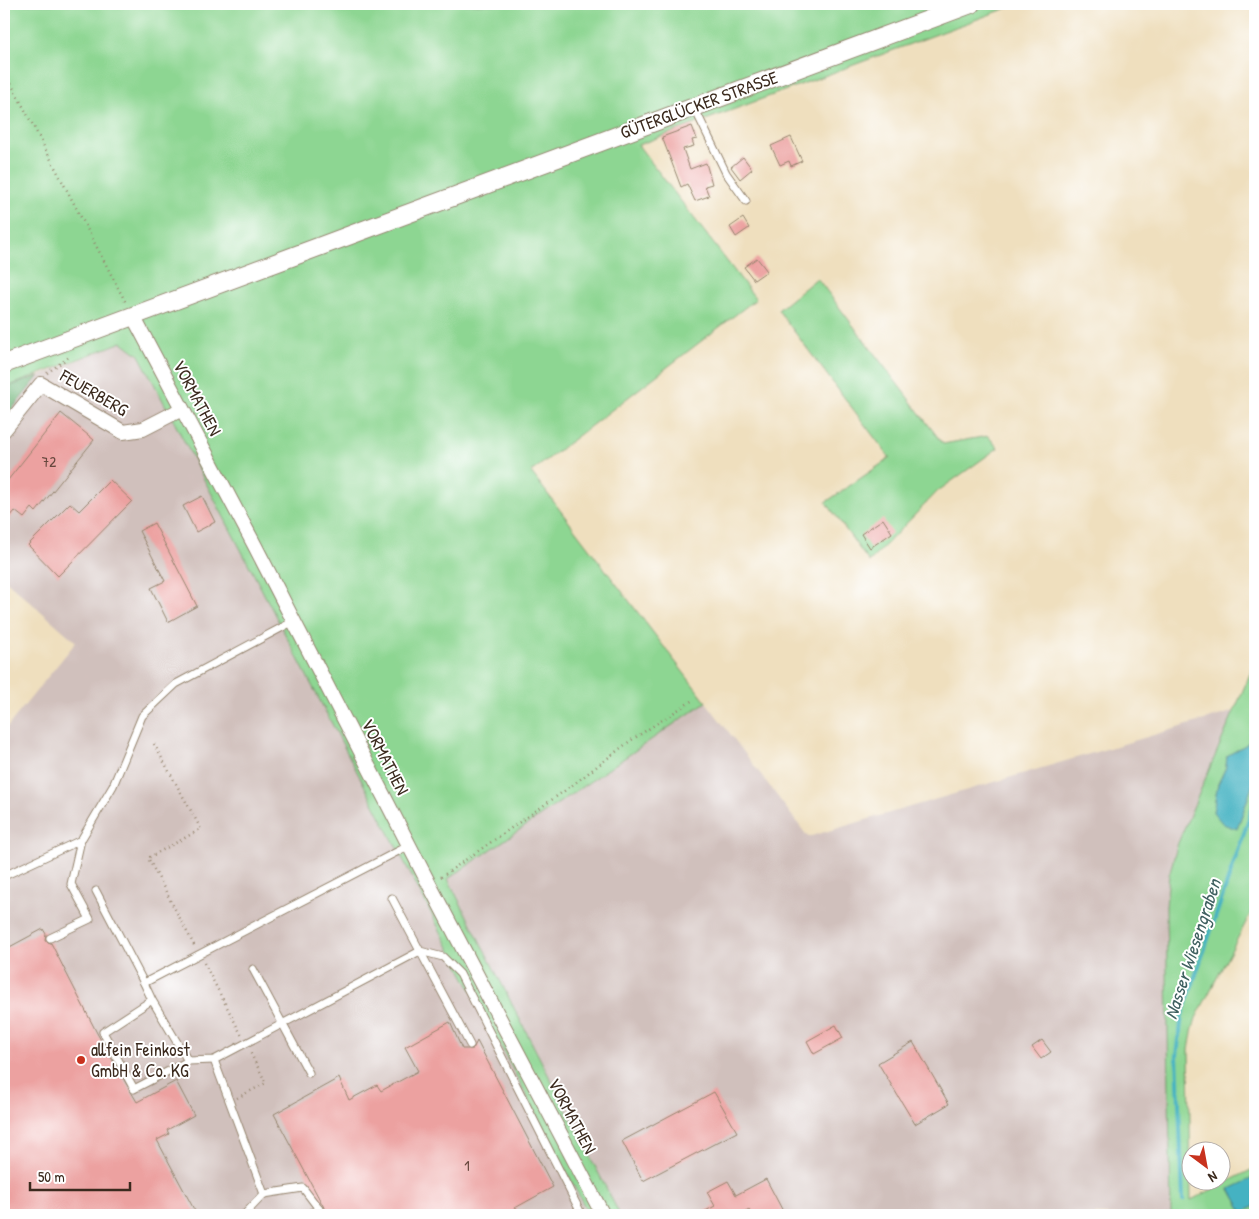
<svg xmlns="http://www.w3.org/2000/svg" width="1259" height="1219" font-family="'Patrick Hand',sans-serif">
<rect width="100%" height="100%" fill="#fff"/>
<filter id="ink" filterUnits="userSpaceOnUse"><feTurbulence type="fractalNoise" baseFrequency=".02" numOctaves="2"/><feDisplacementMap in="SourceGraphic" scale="10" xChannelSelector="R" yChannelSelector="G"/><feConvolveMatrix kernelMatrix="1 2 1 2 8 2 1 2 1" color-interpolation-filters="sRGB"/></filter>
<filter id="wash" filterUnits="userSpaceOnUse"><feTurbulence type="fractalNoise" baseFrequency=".0096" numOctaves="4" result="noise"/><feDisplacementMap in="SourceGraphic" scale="20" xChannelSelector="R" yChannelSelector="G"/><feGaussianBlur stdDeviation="1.12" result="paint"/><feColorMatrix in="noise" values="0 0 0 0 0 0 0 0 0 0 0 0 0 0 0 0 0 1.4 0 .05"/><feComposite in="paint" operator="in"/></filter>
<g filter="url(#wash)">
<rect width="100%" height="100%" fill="#efdfbe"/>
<g fill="#d0c0bc">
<polygon points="122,342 139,355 589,1215 4,1215 4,731 76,642 4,579 4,419 39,376"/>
<polygon points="706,702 808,837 1235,711 1178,843 1169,875 1166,907 1171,1215 620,1215 448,879"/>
</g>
<g fill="#8dd692" stroke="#648058">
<polygon points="4,4 1018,4 638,145 756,299 531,472 706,702 448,879 620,1215 589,1215 139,355 122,342 4,388"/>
<polygon points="817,278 943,444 988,436 998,448 938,491 869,562 826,502 890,458 778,310"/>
<polygon points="1255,662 1255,733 1247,744 1227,756 1226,767 1218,784 1213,812 1237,829 1255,778 1255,905 1196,1018 1192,1032 1189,1050 1191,1200 1255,1168 1255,1179 1230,1189 1243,1212 1255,1206 1255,1215 1171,1215 1166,907 1169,875 1178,843"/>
</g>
<polygon fill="#72b77c" stroke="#56704d" points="39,376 4,419 4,388"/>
<g fill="#45b2c2" stroke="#406e70">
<polygon points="1255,733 1255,778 1237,829 1223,824 1213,812 1218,784 1226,767 1227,756 1247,744"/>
<polygon points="1255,1177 1255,1206 1243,1212 1230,1189"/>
</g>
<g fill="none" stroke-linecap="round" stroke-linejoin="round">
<polyline stroke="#45b2c2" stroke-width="4" points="1183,1200 1177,1056 1182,1015 1255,801"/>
</g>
<g id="blocks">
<g fill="#eca1a0">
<polygon points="692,126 697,139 692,140 694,146 683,149 690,169 706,163 712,184 705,186 709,196 695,201 687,184 681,187 662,137"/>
<polygon points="791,137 802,161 791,166 789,161 780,165 771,146"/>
<polygon points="743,157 752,169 740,179 731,167"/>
<polygon points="743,218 749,228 736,237 730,227"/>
<polygon points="757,258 767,271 754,280 744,267"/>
<polygon points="61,413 94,440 36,512 32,508 24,518 15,511 4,524 4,485"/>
<polygon points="110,480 132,501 58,576 28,545 70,503 79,511"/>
<polygon points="202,496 215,522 196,532 183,506"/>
<polygon points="883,519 892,533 870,548 861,534"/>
<polygon points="154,523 197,606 168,622 151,588 165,581 139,531"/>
<polygon points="43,929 46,934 45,941 51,943 98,1035 137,1102 176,1081 194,1115 167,1130 169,1134 157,1140 197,1215 8,1215 4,1207 4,950"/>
<polygon points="450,1022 462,1049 473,1049 477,1041 553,1187 515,1208 518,1215 328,1215 274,1114 339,1078 349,1100 377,1085 381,1091 418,1071 405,1047"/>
<polygon points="836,1025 843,1038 814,1054 807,1041"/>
<polygon points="1042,1040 1051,1052 1041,1059 1032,1047"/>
<polygon points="913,1042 949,1104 915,1124 878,1063"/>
<polygon points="714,1092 737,1132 643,1181 622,1141"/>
<polygon points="766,1179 785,1215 752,1215 749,1210 740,1215 698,1215 715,1206 707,1192 728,1181 736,1195"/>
</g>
</g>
</g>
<g filter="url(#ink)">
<use href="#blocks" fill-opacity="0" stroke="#95846e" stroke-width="1"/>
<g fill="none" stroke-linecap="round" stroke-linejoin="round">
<g stroke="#95846e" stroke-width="9">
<g id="service">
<polyline points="694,107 726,173 746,201"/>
<polyline points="4,876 81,840"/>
<polyline points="96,891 144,983"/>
<polyline points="392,898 420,951 443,957 460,974 582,1215"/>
<polyline points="50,938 90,919 71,884 81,840 113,786 142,716 176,684 294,621"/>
<polyline points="253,969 309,1073"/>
<polyline points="152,1000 188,1061 134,1089 103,1032 152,1000 144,983 410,845"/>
<polyline points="214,1060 264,1194 303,1188 319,1209"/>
<polyline points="188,1061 214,1060 420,951 470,1045"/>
<polyline points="244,1215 264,1194"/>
<polyline points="306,1215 319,1209 321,1215"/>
</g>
</g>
<g stroke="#95846e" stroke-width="16">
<g id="minor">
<polyline points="133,316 255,546 429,884 603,1215"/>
<polyline points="4,430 41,384 123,432 143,429 182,409"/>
</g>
</g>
<g stroke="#95846e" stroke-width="20">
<polyline id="tertiary" points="4,364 971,4"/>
</g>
<g stroke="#95846e" stroke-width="2.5" stroke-dasharray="1 4" stroke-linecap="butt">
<polyline points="4,70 126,303"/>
<polyline points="47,373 69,357"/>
<polyline points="154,744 201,829 148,858 195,947"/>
<polyline points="441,877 570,787 630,741 693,700"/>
<polyline points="204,963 242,1036"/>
<polyline points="237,1098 266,1083 250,1052"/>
</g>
<use href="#service" stroke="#fff" stroke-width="7"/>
<use href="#minor" stroke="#fff" stroke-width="14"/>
<use href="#tertiary" stroke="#fff" stroke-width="18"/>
</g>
</g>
<circle fill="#c8321e" stroke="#fff" stroke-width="2" cx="81" cy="1060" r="5"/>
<g text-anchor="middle" stroke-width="4" stroke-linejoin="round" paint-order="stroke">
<g font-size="15" fill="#67483e">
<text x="49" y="467">72</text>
<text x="467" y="1171">1</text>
</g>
<g font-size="18" fill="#3b2a1e" stroke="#fff">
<text transform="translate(699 105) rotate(-20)" y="6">GÜTERGLÜCKER STRASSE</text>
<text transform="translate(94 393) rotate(30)" y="6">FEUERBERG</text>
<text transform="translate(197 398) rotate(62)" y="6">VORMATHEN</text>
<text transform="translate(385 757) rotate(63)" y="6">VORMATHEN</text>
<text transform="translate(572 1116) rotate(62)" y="6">VORMATHEN</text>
</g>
<g font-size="18" fill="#3b2a1e" stroke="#fff" text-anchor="start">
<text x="91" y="1056">allfein Feinkost<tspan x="91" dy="21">GmbH &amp; Co. KG</tspan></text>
</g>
<g font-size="19" font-style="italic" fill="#3f6060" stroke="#fff">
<text transform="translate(1192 949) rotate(-72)" y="7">Nasser Wiesengraben</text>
</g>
</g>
<rect width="1259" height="1219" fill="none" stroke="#fff" stroke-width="20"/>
<g transform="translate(1206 1166) rotate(148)"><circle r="24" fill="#ffffff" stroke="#b1aaa5"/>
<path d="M0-4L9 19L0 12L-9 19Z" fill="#c8321e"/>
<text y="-8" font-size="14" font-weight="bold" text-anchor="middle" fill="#3b2a1e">N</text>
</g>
<path d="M30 1182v8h100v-8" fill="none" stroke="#3b2a1e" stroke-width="2.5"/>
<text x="38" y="1182" font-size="15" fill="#3b2a1e" stroke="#ffffff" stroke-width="4" paint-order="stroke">50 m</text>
</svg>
